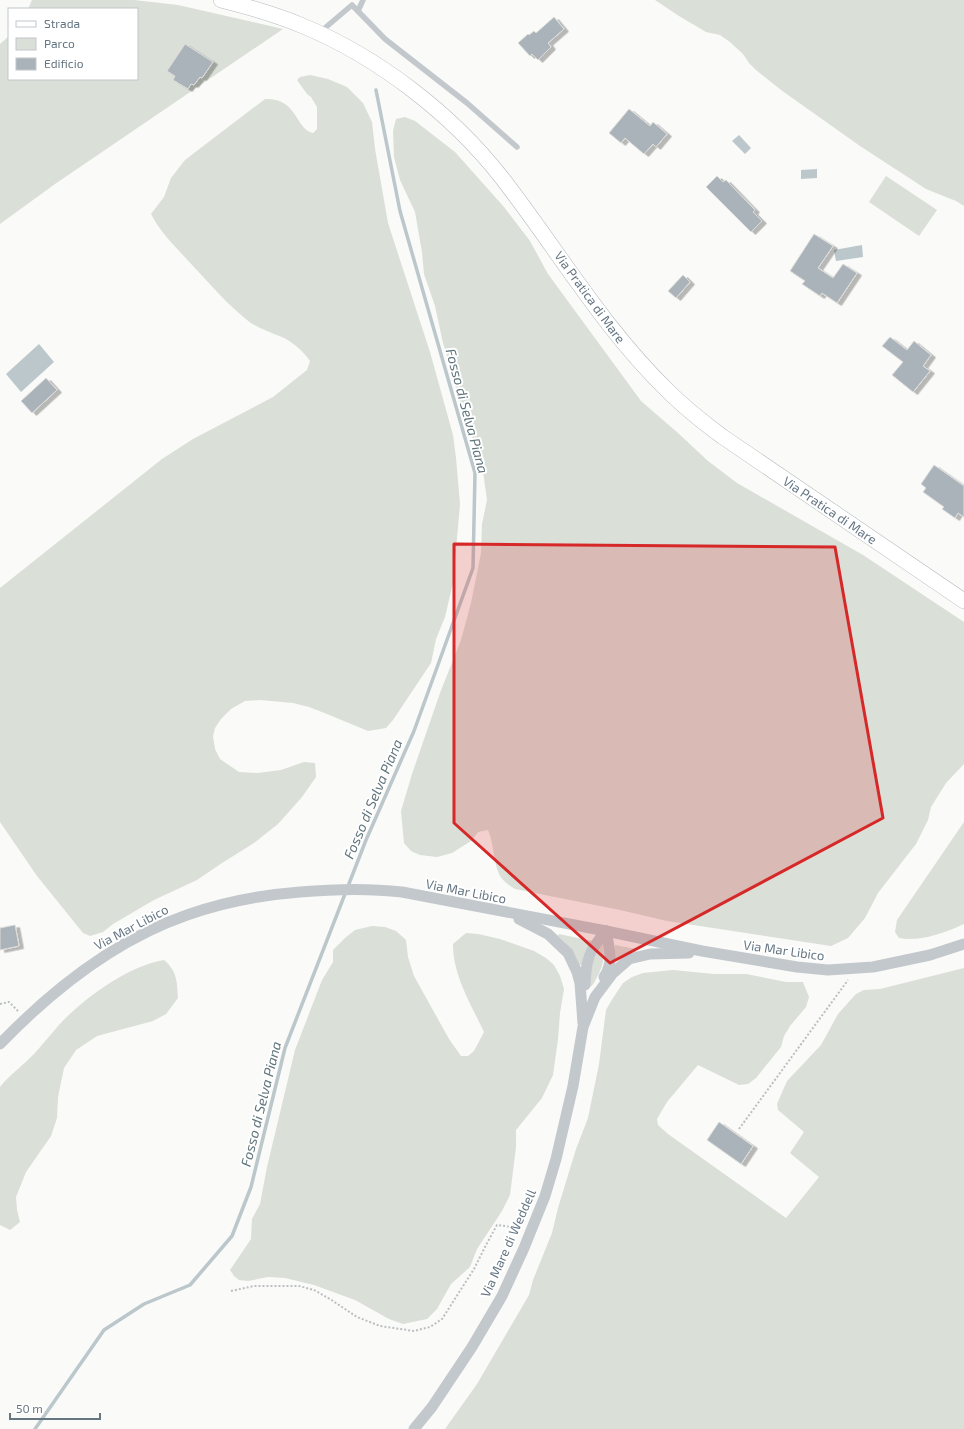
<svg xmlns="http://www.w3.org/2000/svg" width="964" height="1429" font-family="'Exo 2',sans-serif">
<defs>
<filter id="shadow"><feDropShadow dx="4.5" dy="2.5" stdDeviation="0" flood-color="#0004"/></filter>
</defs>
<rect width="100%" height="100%" fill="#fafaf8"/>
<g fill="#dadfd7">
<polygon points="32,0 134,0 178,5 283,29 55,184 0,224 0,44 9,36 9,79 137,79 137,9 28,9"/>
<polygon points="655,0 964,0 964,206 956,201 926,189 860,146 781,90 756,70 749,63 743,54 730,42 720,35 706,32 679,16"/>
<path d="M 310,75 L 328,79 L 347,87 L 363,103 L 372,122 L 375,149 L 388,223 L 430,352 L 453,435 L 456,458 L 460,504 L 453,583 L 445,617 L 436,639 L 431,663 L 393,720 L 386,728 L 368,731 L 327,714 L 309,707 L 293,703 L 260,700 L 245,701 L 231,709 L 221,719 L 215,728 L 213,736 L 215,749 L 220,759 L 239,772 L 258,773 L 281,770 L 304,762 L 315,763 L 316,777 L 302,797 L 278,824 L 254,843 L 222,863 L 197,880 L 154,900 L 113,924 L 103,932 L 90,936 L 83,933 L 37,876 L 0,822 L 0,588 L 162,459 L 193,439 L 273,397 L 307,370 L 310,361 C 303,351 293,342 282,337 C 270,332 257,328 247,320 C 227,304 210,284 193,266 C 178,249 161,234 151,214 L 164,197 L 171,178 L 185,160 L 265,99 C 298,98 295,129 313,133 L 317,129 L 317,107 L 311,97 L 307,94 L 297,80 L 300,77 Z"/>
<path d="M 405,117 L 415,121 L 455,152 L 504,207 L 530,241 L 548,274 L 641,401 L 678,433 L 708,461 L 737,483 L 863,555 L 964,622 L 964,764 L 946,783 L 931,807 L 928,820 L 916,844 L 878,893 L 865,918 L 848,938 L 831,946 L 667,921 L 620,910 L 515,889 C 509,885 502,881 499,874 C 493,860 494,844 488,830 L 478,832 L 471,841 L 452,853 L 437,857 L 420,855 L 411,851 L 404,843 L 401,811 L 412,774 L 440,693 L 461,640 L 471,603 L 481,553 L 482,524 L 487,500 L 481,457 L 464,420 L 451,368 L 443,343 L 435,306 L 424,274 L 422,252 L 415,212 L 400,180 L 394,157 L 393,131 L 396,119 Z"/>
<polygon points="886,176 937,210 919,236 869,202"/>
<path d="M 964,822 L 964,924 C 945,933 919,942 899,938 L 895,932 L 897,920 Z"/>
<path d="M 372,926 L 385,927 L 396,931 L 406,940 L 408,957 L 414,976 L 449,1039 L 461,1056 L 468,1056 L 474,1051 L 484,1032 C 471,1004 453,976 453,944 L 466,933 L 478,934 L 500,939 L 534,951 L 546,958 L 554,965 L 560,976 L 564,989 L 560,1013 L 558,1039 L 553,1075 L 542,1098 L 516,1130 L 516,1147 L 510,1195 L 502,1211 L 477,1249 L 470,1267 L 451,1284 L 437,1309 L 427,1319 L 403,1324 L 389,1319 L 355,1300 L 314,1285 L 285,1278 L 268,1277 L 248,1281 L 239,1280 L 234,1276 L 230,1270 L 251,1239 L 252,1219 L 260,1204 L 267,1167 L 295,1050 L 322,980 L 333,962 L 333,950 L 345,938 L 355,930 Z"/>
<path d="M 559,934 L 592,941 L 584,955 L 582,965 L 579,965 C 575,953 568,944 558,936 Z"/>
<path d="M 602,944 L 603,944 C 605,957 603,967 596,979 C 594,983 593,986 588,988 L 593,961 Z"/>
<polygon points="615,945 636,949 636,952 627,954 615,960"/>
<path d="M 164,960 C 177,971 177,981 178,998 L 166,1014 L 153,1021 L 97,1036 L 76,1050 L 64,1068 L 58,1097 L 57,1118 L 51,1136 L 26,1172 L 16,1197 L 17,1210 L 20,1222 L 10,1230 L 0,1225 L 0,1087 C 10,1074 24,1065 35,1053 C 43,1044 51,1034 59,1025 C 84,998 128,966 164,960 Z"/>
<polygon points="964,968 964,1429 445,1429 477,1384 529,1295 533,1280 552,1233 558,1208 576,1149 588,1118 599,1064 606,1010 613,998 623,983 632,977 643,973 673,970 714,974 746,974 786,982 803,982 809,997 806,1007 790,1026 784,1036 781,1047 756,1078 748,1084 739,1085 698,1065 667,1102 657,1119 658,1125 668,1134 786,1218 819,1177 790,1153 804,1132 778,1110 777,1104 787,1081 821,1045 838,1014 856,994 864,990 880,989"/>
</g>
<g fill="#bbc7cb">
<polygon points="739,135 751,148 745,154 732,141"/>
<polygon points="817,169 817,178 801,179 801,170"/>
<polygon points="862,245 863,257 836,261 834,250"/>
<polygon points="39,344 54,362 21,392 6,374"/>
</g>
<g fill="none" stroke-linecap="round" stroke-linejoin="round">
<polyline stroke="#bbc7cb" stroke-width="3.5" points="35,1429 104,1330 144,1304 190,1285 232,1236 251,1187 285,1048 366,840 414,731 473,568 475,473 400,211 376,90"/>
</g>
<g fill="#aab3b9" stroke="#dcdcda" filter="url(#shadow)">
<polygon points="554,17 564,29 548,43 551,47 538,60 532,54 530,56 518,43 528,34 529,35 534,31 536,33"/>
<polygon points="185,44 213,62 202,78 200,77 194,85 191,84 188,89 173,80 175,76 167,71"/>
<polygon points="629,109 650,126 653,122 667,134 656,147 653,144 644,154 625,138 621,143 609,133"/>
<polygon points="717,176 723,182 726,180 755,210 753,212 762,221 751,232 706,187"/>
<polygon points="814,234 833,246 818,268 833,278 843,264 857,273 837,303 822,293 820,296 802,284 805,281 790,271"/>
<polygon points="683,275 690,282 676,298 668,291"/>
<polygon points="890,337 907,350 914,341 931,355 923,366 930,371 913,392 892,375 903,362 882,346"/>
<polygon points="46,378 57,390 32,413 21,401"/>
<polygon points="934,465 964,486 964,517 958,513 955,518 942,509 944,507 923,492 926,488 921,484"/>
<polygon points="15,925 19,946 0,950 0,928"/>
<polygon points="719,1122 753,1146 741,1164 707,1140"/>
</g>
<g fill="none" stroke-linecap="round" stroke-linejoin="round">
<g stroke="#b3babf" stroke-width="16">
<path id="secondary" d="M 221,0 C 249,7 277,15 303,26 C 378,57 452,114 502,178 C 557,249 603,328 668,391 C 685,408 704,423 723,437 L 964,601"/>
</g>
<g stroke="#bbbfc2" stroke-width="2" stroke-dasharray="2 2" stroke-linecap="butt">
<polyline points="0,1004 9,1002 18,1011"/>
<polyline points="739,1129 848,980"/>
<polyline points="231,1291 254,1286 299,1286 314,1290 333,1301 357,1317 380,1326 414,1331 430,1327 442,1319 474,1269 486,1245 497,1225 519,1228"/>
</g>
<g stroke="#c3c8cc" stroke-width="5.5">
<polyline points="358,11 363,0"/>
<polyline points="319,33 352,5 385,39 467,103 517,147"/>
</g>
<g stroke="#c3c8cc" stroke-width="11">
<polyline points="519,919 548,934 568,953 577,972 580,983 583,1023"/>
<path d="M 604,977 C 614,963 609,947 606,931"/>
<path d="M 585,985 C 586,959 589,951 606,931"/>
<path d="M 0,1044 C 53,989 115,940 187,915 C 223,902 262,895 300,892 C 334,889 368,888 402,892 L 606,931 L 702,951 L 797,967 L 828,970 L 873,967 L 930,955 L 964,944"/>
<polyline points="414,1429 432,1407 472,1347 502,1296 524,1248 545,1196 556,1159 573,1086 583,1027 595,997 613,973 629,959 650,954 689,953"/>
</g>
<use href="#secondary" stroke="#fff" stroke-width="15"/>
</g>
<path fill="#d62828" fill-opacity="0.2" stroke="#d62828" stroke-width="3" stroke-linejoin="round" d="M 454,544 L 835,547 L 883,818 L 610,963 L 454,823 Z"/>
<g text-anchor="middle" stroke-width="4" stroke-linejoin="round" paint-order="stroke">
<g font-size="13" fill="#657683" stroke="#fff">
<text transform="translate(590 297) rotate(54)" y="5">Via Pratica di Mare</text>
<text transform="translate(830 510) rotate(34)" y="5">Via Pratica di Mare</text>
<text transform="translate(466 891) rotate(11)" y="5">Via Mar Libico</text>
<text transform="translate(131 927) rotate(-28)" y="5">Via Mar Libico</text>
<text transform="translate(784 950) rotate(8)" y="5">Via Mar Libico</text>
<text transform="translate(508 1243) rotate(-66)" y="5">Via Mare di Weddell</text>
</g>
<g font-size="14" font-style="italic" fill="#60757c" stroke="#fff">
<text transform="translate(467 411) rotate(75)" y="5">Fosso di Selva Piana</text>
<text transform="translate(373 799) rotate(-67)" y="5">Fosso di Selva Piana</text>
<text transform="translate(261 1104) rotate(-76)" y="5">Fosso di Selva Piana</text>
</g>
</g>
<rect x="8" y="8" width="130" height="72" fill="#ffffff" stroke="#c1c8cd"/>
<rect x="16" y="21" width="20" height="6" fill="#ffffff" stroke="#c1c8cd"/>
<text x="44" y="28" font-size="12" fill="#657683">Strada</text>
<rect x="16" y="38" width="20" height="12" fill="#dadfd7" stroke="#c1c8cd"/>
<text x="44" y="48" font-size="12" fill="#657683">Parco</text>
<rect x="16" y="58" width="20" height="12" fill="#aab3b9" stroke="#c1c8cd"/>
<text x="44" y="68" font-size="12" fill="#657683">Edificio</text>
<path d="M10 1413v6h90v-6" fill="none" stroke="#657683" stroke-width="2"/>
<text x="16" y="1413" font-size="12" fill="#657683" stroke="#ffffff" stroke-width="3" paint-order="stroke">50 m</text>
</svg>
